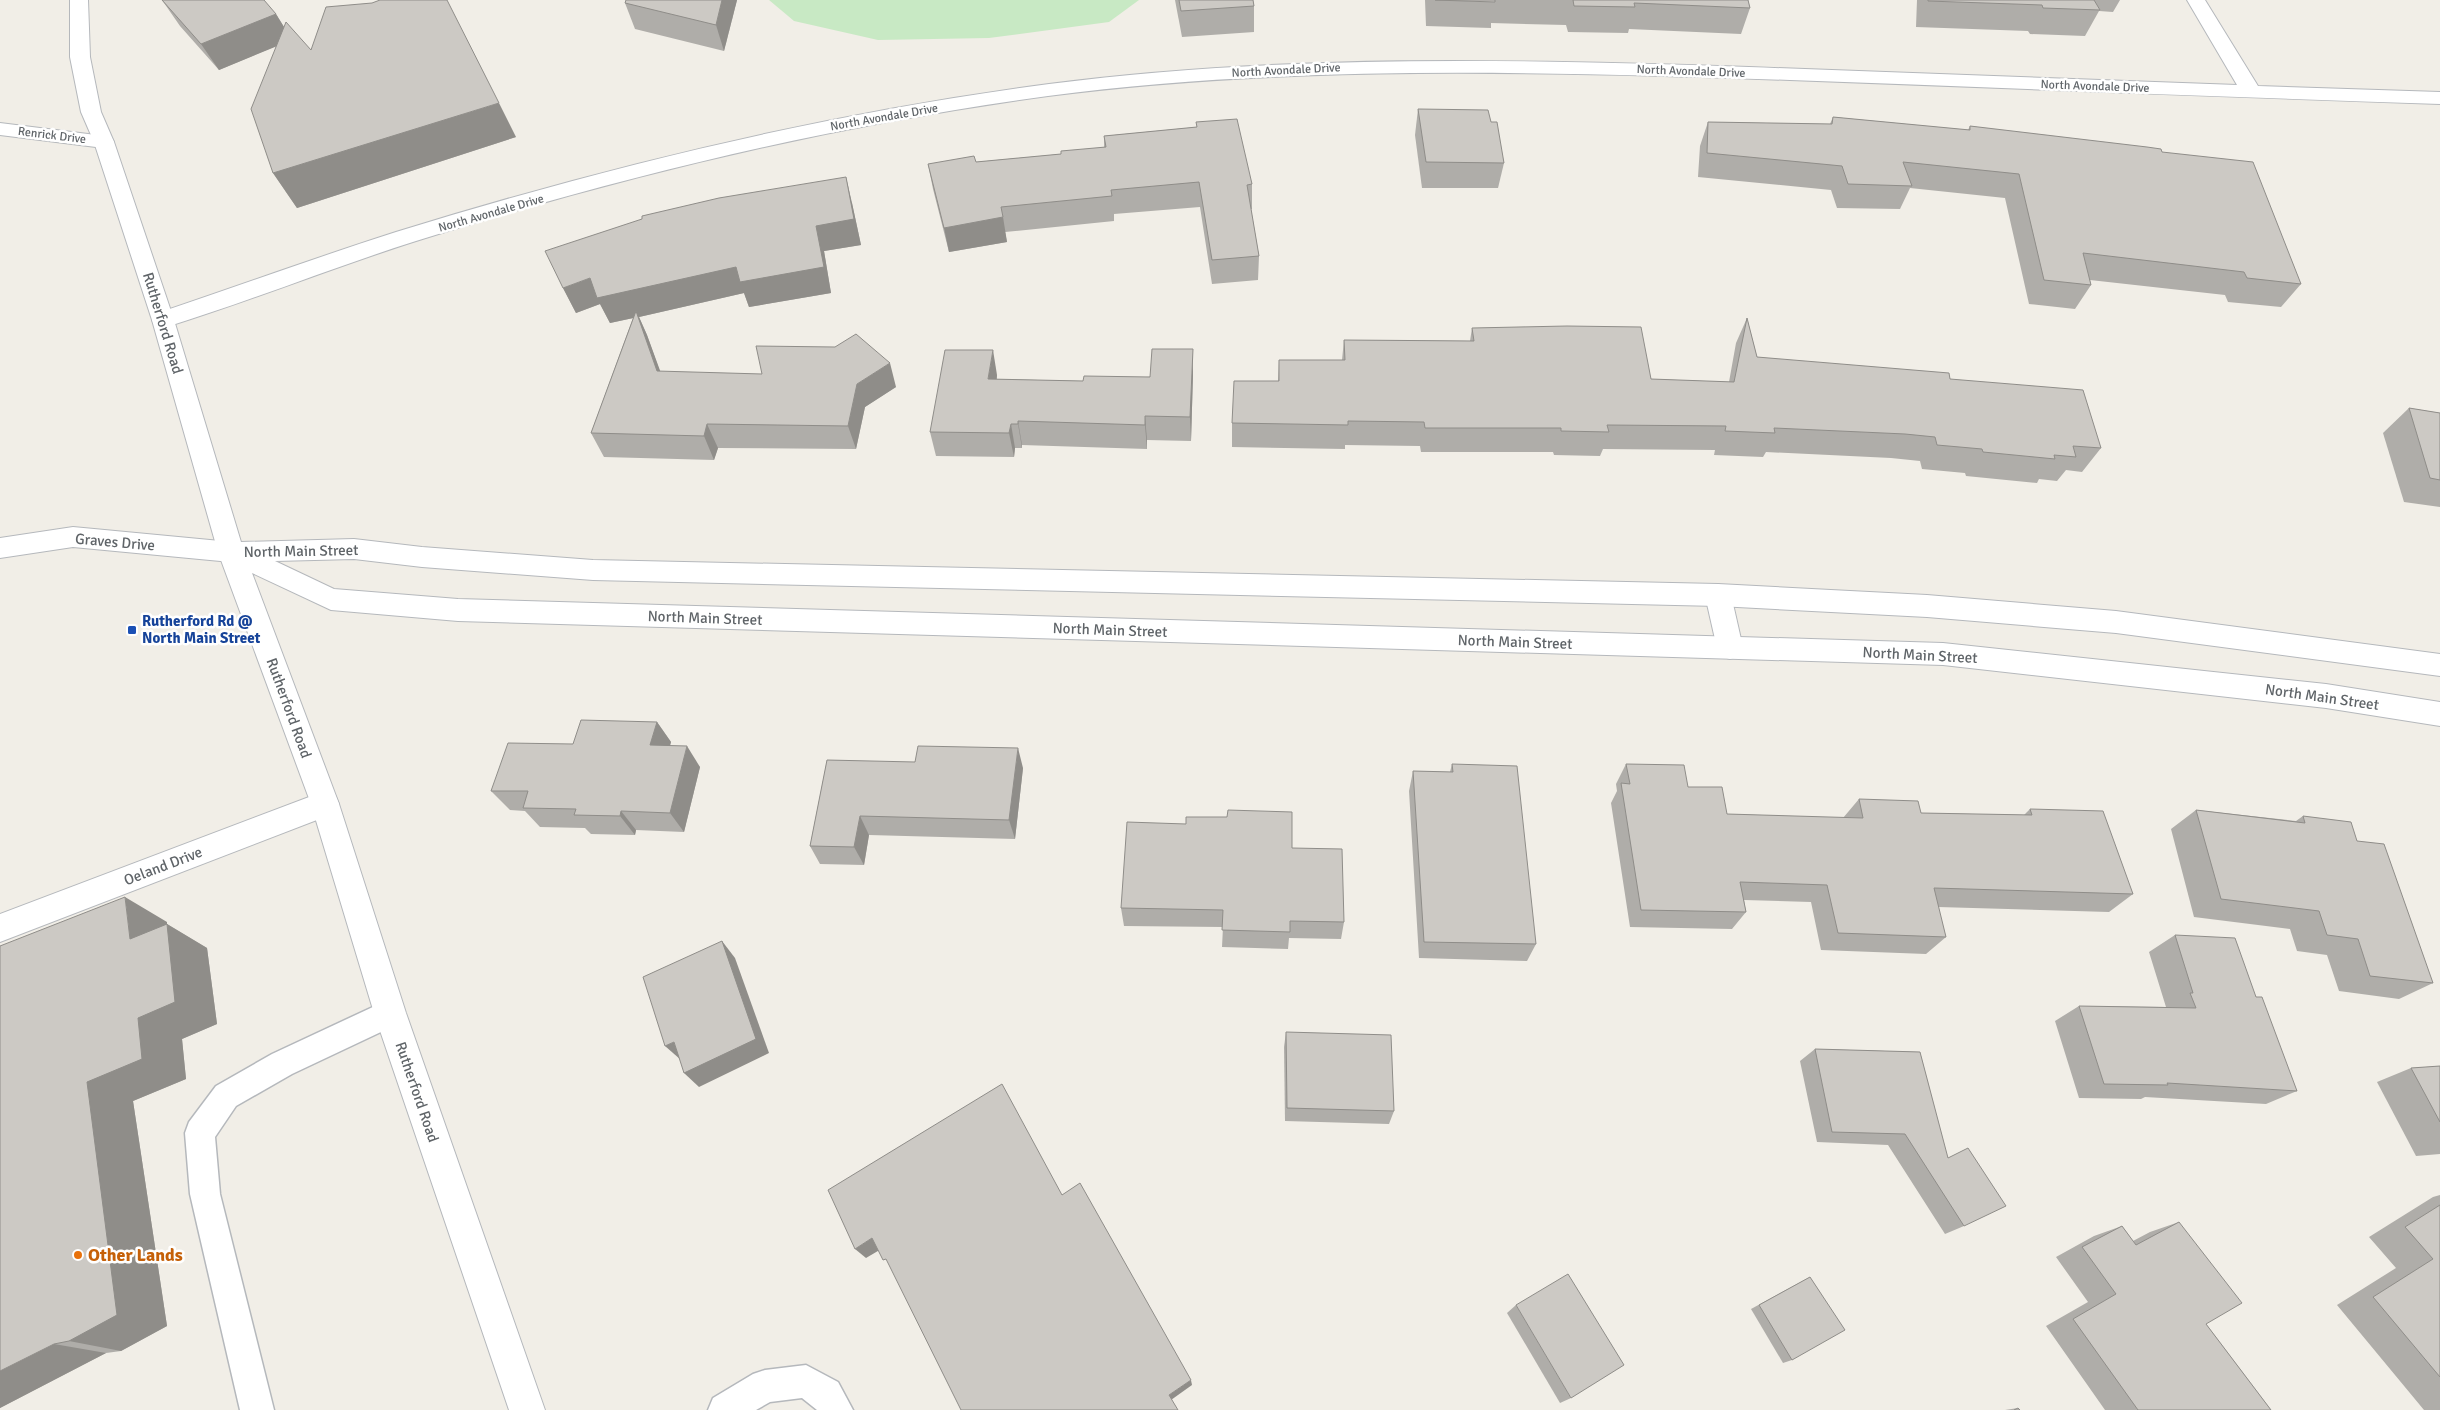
<svg xmlns="http://www.w3.org/2000/svg" width="2440" height="1410" font-family="Signika,sans-serif">
<rect width="100%" height="100%" fill="#f1eee7"/>
<polygon fill="#c8e9c4" points="769,0 1139,0 1109,22 989,38 878,40 794,21"/>
<g fill="none" stroke-linecap="round" stroke-linejoin="round">
<g stroke="#b5b8bc" stroke-width="3">
<g id="service">
<polygon points="390,999 400,1003 404,1013 400,1023 292,1074 236,1106 215,1137 220,1194 274,1410 240,1410 190,1194 185,1133 189,1122 216,1086 272,1054"/>
<polygon points="806,1365 838,1382 853,1410 817,1410 802,1398 770,1402 756,1410 708,1410 713,1398 753,1374 765,1370"/>
</g>
</g>
<g stroke="#b5b8bc" stroke-width="2">
<g id="minor">
<path d="M 2187,0 L 2205,0 L 2258,86 L 2440,92 L 2440,104 C 2223,97 2007,88 1790,80 C 1543,72 1294,64 1048,96 C 834,125 622,176 416,241 C 331,268 248,302 163,328 L 155,326 L 152,320 L 155,314 C 235,287 315,258 396,232 C 609,166 828,113 1049,84 C 1281,54 1516,59 1749,67 C 1912,73 2075,79 2237,85 Z"/>
<polygon points="0,123 104,136 111,137 114,142 111,147 104,148 0,135"/>
<polygon points="73,527 231,542 240,545 244,552 240,559 231,562 73,547 0,558 0,538"/>
<polygon points="1718,584 1727,588 1731,595 1743,648 1739,656 1730,659 1721,656 1717,648 1705,595 1709,588"/>
<polygon points="325,791 335,795 339,804 335,813 0,942 0,914"/>
</g>
</g>
<g stroke="#b5b8bc" stroke-width="2">
<polygon id="tertiary" points="70,0 88,0 90,57 101,112 114,142 174,320 241,542 354,539 422,547 593,560 1718,584 1927,595 2116,611 2440,654 2440,676 2116,633 1927,617 1718,606 593,580 422,567 354,559 275,561 334,589 458,599 1943,643 2326,684 2440,702 2440,726 2326,708 1943,665 458,621 331,610 252,573 339,804 406,1013 545,1410 509,1410 374,1013 311,804 218,552 152,320 94,142 81,112 70,57"/>
</g>
<use href="#service" fill="#fff" fill-rule="evenodd"/>
<use href="#minor" fill="#fff" fill-rule="evenodd"/>
<use href="#tertiary" fill="#fff" fill-rule="evenodd"/>
</g>
<g fill="#afada9">
<polygon points="162,0 276,14 284,27 311,50 516,137 297,208 273,173 276,46 219,70 180,26"/>
<polygon points="626,0 737,0 724,51 635,29 625,3"/>
<polygon points="1175,0 1253,0 1254,6 1254,32 1182,37"/>
<polygon points="1425,0 1748,0 1750,8 1741,34 1629,29 1628,33 1568,32 1566,25 1491,23 1491,28 1426,26"/>
<polygon points="1917,0 2120,0 2113,12 2099,11 2085,36 2030,34 2028,31 1916,27"/>
<polygon points="1418,109 1491,122 1504,163 1498,188 1422,188 1415,135"/>
<polygon points="1833,117 1968,130 1970,126 2162,152 2301,284 2281,307 2228,302 2225,295 2090,280 2091,285 2075,309 2029,304 2005,198 1910,188 1900,209 1837,208 1831,190 1698,177 1700,146 1708,122 1830,124"/>
<polygon points="1196,122 1252,184 1252,209 1251,209 1259,256 1258,280 1212,284 1200,207 1114,214 1114,221 1005,232 1007,242 949,252 933,189 928,164 976,162 1061,154 1104,147 1104,136 1197,127"/>
<polygon points="852,203 861,245 824,251 831,293 749,307 744,293 639,317 647,335 660,372 896,387 865,407 856,449 718,448 714,460 604,457 591,433 633,318 610,323 600,304 576,313 563,288"/>
<polygon points="1747,318 1757,357 1950,379 2101,448 2082,472 2066,470 2057,481 2039,479 2037,483 1966,476 1965,473 1922,469 1920,461 1891,458 1766,452 1763,457 1714,455 1715,450 1603,449 1600,456 1554,455 1553,452 1421,452 1420,446 1345,445 1345,449 1232,447 1232,423 1278,381 1279,360 1342,360 1344,340 1470,341 1472,328 1651,379 1729,382 1736,343"/>
<polygon points="1193,374 1191,441 1147,440 1147,449 1022,445 1022,448 1015,448 1014,457 936,456 930,432 997,375 997,379 1083,381"/>
<polygon points="2409,408 2440,413 2440,507 2404,502 2383,433"/>
<polygon points="657,722 671,742 670,746 700,767 684,832 636,830 635,835 591,834 585,828 540,827 525,811 510,810 491,791 573,744"/>
<polygon points="827,760 1023,768 1015,839 869,835 864,865 820,864 810,846"/>
<polygon points="1452,764 1536,944 1527,961 1419,958 1409,791 1413,771 1450,772"/>
<polygon points="1626,764 1688,787 1727,814 1843,818 1859,799 1921,813 2024,815 2030,809 2133,894 2109,912 1938,907 1946,937 1926,954 1821,950 1811,902 1744,900 1746,912 1732,929 1630,927 1611,803 1617,791 1616,784"/>
<polygon points="2196,810 2296,821 2303,816 2357,841 2433,983 2399,999 2339,991 2327,955 2297,951 2290,929 2194,917 2171,829"/>
<polygon points="1292,848 1344,922 1341,939 1289,938 1288,949 1222,947 1223,927 1124,926 1121,908"/>
<polygon points="167,922 167,924 207,948 217,1024 182,1039 186,1079 133,1101 167,1326 121,1351 106,1353 0,1408 0,946"/>
<polygon points="2175,935 2256,997 2297,1091 2266,1104 2145,1097 2141,1099 2079,1098 2055,1021 2079,1006 2166,1007 2149,952"/>
<polygon points="1286,1032 1394,1111 1389,1124 1285,1121 1284,1047"/>
<polygon points="1815,1049 1920,1052 1964,1226 1945,1234 1888,1145 1817,1142 1800,1061"/>
<polygon points="2440,1066 2440,1154 2416,1156 2377,1082 2411,1068"/>
<polygon points="2440,1195 2440,1410 2424,1410 2337,1305 2396,1268 2369,1237 2433,1197"/>
<polygon points="2179,1222 2206,1324 2271,1410 2105,1410 2046,1326 2088,1302 2056,1257 2094,1236 2122,1226 2133,1241 2150,1232"/>
<polygon points="1810,1277 1792,1360 1783,1363 1751,1309"/>
<polygon points="1516,1305 1571,1398 1560,1403 1507,1313"/>
<polygon points="2018,1408 2020,1410 2005,1410"/>
</g>
<g fill="#8f8d89">
<polygon points="722,0 737,0 724,51 716,25"/>
<polygon points="276,14 292,40 219,70 201,44"/>
<polygon points="499,103 516,137 297,208 273,173"/>
<polygon points="846,177 852,203 861,245 824,251 831,293 749,307 744,293 639,317 647,335 669,395 657,371 638,317 610,323 600,304 576,313 563,288 590,278 816,226"/>
<polygon points="1003,217 1007,242 949,252 944,228"/>
<polygon points="1193,349 1193,374 1191,441 1190,417"/>
<polygon points="993,350 997,375 993,404 988,379"/>
<polygon points="890,363 896,387 865,407 856,449 848,426 857,384"/>
<polygon points="1145,416 1147,440 1147,449 1145,425"/>
<polygon points="1018,421 1022,445 1022,448 1018,424"/>
<polygon points="707,424 718,448 714,460 704,436"/>
<polygon points="1011,424 1015,448 1014,457 1009,433"/>
<polygon points="657,722 671,742 664,765 650,745"/>
<polygon points="687,746 700,767 684,832 670,813"/>
<polygon points="1018,748 1023,768 1015,839 1009,820"/>
<polygon points="621,811 636,830 635,835 620,816"/>
<polygon points="860,816 869,835 864,865 854,847"/>
<polygon points="125,897 167,922 167,924 207,948 217,1024 182,1039 186,1079 133,1101 167,1326 121,1351 69,1341 87,1082 130,939"/>
<polygon points="722,941 735,958 769,1053 699,1087 684,1073"/>
<polygon points="674,1042 681,1060 665,1046"/>
<polygon points="872,1238 883,1248 866,1258 855,1249"/>
<polygon points="54,1344 106,1353 0,1408 0,1371"/>
<polygon points="1191,1380 1192,1385 1171,1400 1169,1395"/>
</g>
<g fill="#ccc9c4" stroke="#8f8d89">
<polygon points="162,0 264,0 276,14 201,44"/>
<polygon points="380,0 447,0 499,103 273,173 251,109 286,22 311,50 326,7 372,3"/>
<polygon points="626,0 722,0 716,25 625,3"/>
<polygon points="1179,0 1253,0 1254,6 1181,11"/>
<polygon points="1435,0 1495,0 1495,2"/>
<polygon points="1573,0 1748,0 1750,8 1634,3 1635,7 1574,6"/>
<polygon points="1928,0 2094,0 2100,10 2043,8 2042,5 1928,1"/>
<polygon points="1418,109 1488,110 1491,122 1497,122 1504,163 1426,162"/>
<polygon points="1833,117 1970,130 1970,126 2147,147 2161,149 2162,152 2253,162 2301,284 2247,278 2244,272 2083,253 2091,285 2044,280 2019,174 1903,162 1912,186 1848,184 1842,166 1707,153 1708,122 1832,124"/>
<polygon points="1237,119 1252,184 1247,185 1259,256 1212,260 1199,182 1111,190 1112,196 1001,207 1003,217 944,228 928,164 974,156 976,162 1061,154 1061,151 1106,147 1104,136 1197,127 1196,122"/>
<polygon points="846,177 854,219 816,226 824,267 740,282 736,267 597,298 590,278 563,288 545,251 642,219 642,216 719,198"/>
<polygon points="636,311 657,371 762,374 756,346 835,347 856,334 890,363 857,384 848,426 707,424 704,436 591,433"/>
<polygon points="1747,318 1757,357 1949,373 1950,379 2083,390 2101,448 2073,446 2076,457 2054,455 2055,459 1983,452 1982,449 1937,445 1935,437 1905,434 1774,428 1775,433 1725,431 1726,426 1607,425 1609,432 1561,431 1561,428 1425,428 1424,422 1348,421 1348,425 1232,423 1234,381 1279,381 1279,360 1345,360 1344,340 1474,341 1472,328 1567,326 1641,327 1651,379 1734,382"/>
<polygon points="1152,349 1193,349 1190,417 1145,416 1145,425 1018,421 1018,424 1011,424 1009,433 930,432 945,350 993,350 988,379 1083,381 1084,376 1150,377"/>
<polygon points="2409,408 2440,413 2440,480 2430,478"/>
<polygon points="581,720 657,722 650,745 687,746 670,813 621,811 620,816 574,815 576,809 523,808 528,791 491,791 508,743 573,744"/>
<polygon points="918,746 1018,748 1009,820 860,816 854,847 810,846 827,760 915,762"/>
<polygon points="1452,764 1517,766 1536,944 1424,942 1413,771 1453,772"/>
<polygon points="1626,764 1684,765 1688,787 1722,787 1727,814 1863,818 1859,799 1918,801 1921,813 2032,815 2030,809 2103,811 2133,894 1934,888 1946,937 1838,933 1827,885 1740,882 1746,912 1641,910 1621,783 1630,784"/>
<polygon points="1228,810 1292,812 1292,848 1342,849 1344,922 1290,921 1290,932 1222,930 1223,910 1121,908 1127,822 1186,824 1186,817 1227,817"/>
<polygon points="2196,810 2305,823 2303,816 2351,822 2357,841 2384,844 2433,983 2370,976 2358,939 2327,935 2319,911 2221,899"/>
<polygon points="125,897 130,939 167,924 175,1002 138,1018 142,1059 87,1082 117,1315 69,1341 54,1344 0,1371 0,946"/>
<polygon points="2175,935 2235,938 2256,997 2262,997 2297,1091 2167,1083 2168,1085 2104,1084 2079,1006 2196,1008 2190,993 2193,993"/>
<polygon points="722,941 756,1039 684,1073 674,1042 665,1046 643,977"/>
<polygon points="1286,1032 1391,1035 1394,1111 1287,1108"/>
<polygon points="1815,1049 1920,1052 1948,1158 1968,1148 2006,1206 1964,1226 1905,1134 1832,1132"/>
<polygon points="2440,1066 2440,1122 2411,1068"/>
<polygon points="1002,1084 1062,1195 1080,1183 1191,1380 1169,1395 1178,1410 961,1410 886,1259 883,1260 872,1238 855,1249 828,1190"/>
<polygon points="2440,1205 2440,1377 2373,1297 2433,1259 2405,1227"/>
<polygon points="2179,1222 2242,1303 2206,1324 2271,1410 2138,1410 2073,1319 2116,1294 2082,1247 2122,1226 2136,1245"/>
<polygon points="1568,1274 1624,1365 1571,1398 1516,1305"/>
<polygon points="1810,1277 1845,1330 1792,1360 1759,1305"/>
<polygon points="2018,1408 2020,1410 2014,1410"/>
</g>
<rect fill="#1a4fb4" stroke="#fff" stroke-width="2" x="127" y="625" width="10" height="10" rx="2.5"/>
<circle fill="#e8710a" stroke="#fff" stroke-width="2" cx="78" cy="1255" r="5"/>
<g text-anchor="middle" stroke-width="5" stroke-linejoin="round" paint-order="stroke">
<g font-size="12" fill="#5f6468" stroke="#fff">
<text transform="translate(1286 70) rotate(-3)" y="4">North Avondale Drive</text>
<text transform="translate(1691 71) rotate(2)" y="4">North Avondale Drive</text>
<text transform="translate(2095 86) rotate(2)" y="4">North Avondale Drive</text>
<text transform="translate(884 117) rotate(-10)" y="4">North Avondale Drive</text>
<text transform="translate(52 135) rotate(7)" y="4">Renrick Drive</text>
<text transform="translate(491 213) rotate(-16)" y="4">North Avondale Drive</text>
</g>
<g font-size="15" fill="#5f6468" stroke="#fff">
<text transform="translate(163 323) rotate(73)" y="5">Rutherford Road</text>
<text transform="translate(115 542) rotate(5)" y="5">Graves Drive</text>
<text transform="translate(301 551) rotate(-1)" y="5">North Main Street</text>
<text transform="translate(705 618) rotate(2)" y="5">North Main Street</text>
<text transform="translate(1110 630) rotate(2)" y="5">North Main Street</text>
<text transform="translate(1515 642) rotate(2)" y="5">North Main Street</text>
<text transform="translate(1920 655) rotate(3)" y="5">North Main Street</text>
<text transform="translate(2322 697) rotate(8)" y="5">North Main Street</text>
<text transform="translate(289 708) rotate(70)" y="5">Rutherford Road</text>
<text transform="translate(163 866) rotate(-21)" y="5">Oeland Drive</text>
<text transform="translate(417 1092) rotate(71)" y="5">Rutherford Road</text>
</g>
<g font-size="15" font-weight="bold" fill="#164399" stroke="#fff" text-anchor="start">
<text x="142" y="626">Rutherford Rd @<tspan x="142" dy="17">North Main Street</tspan></text>
</g>
<g font-size="18" font-weight="bold" fill="#c56008" stroke="#fff" text-anchor="start">
<text x="88" y="1261">Other Lands</text>
</g>
</g>
</svg>
